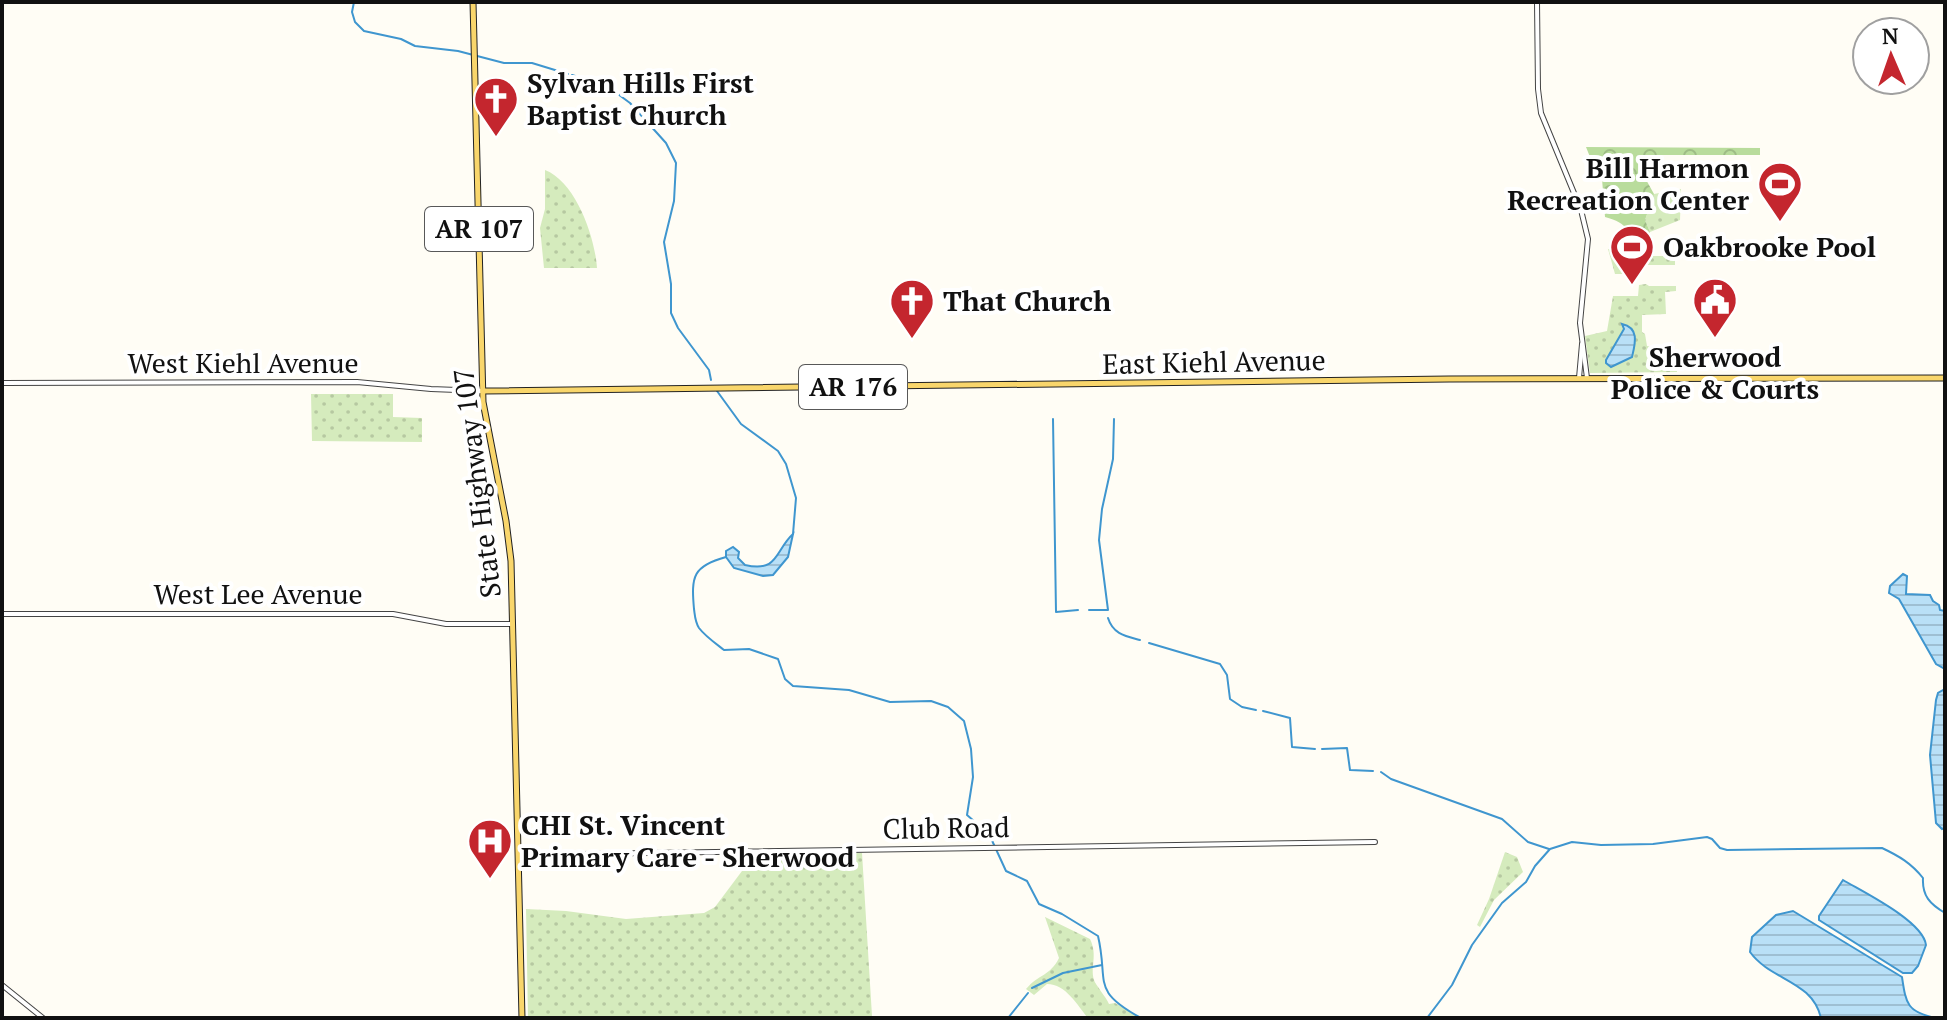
<svg xmlns="http://www.w3.org/2000/svg" width="1947" height="1020" font-family="'PT Serif',serif">
<defs>
<pattern id="grass-dots" width="8" height="8" patternUnits="userSpaceOnUse" patternTransform="scale(2)"><rect width="8" height="8" fill="#d5ebbd"/><path d="M2 2h.1M6 6h.1" fill="none" stroke="#b6c8a1" stroke-width="1.8" stroke-linecap="round"/></pattern>
<pattern id="forest-crowns" width="20" height="18" patternUnits="userSpaceOnUse" patternTransform="scale(2)"><rect width="20" height="18" fill="#b9dc9c"/><path d="M2 6a3 3 0 1 1 6 0M12 15a3 3 0 1 1 6 0" fill="none" stroke="#9ebc85"/></pattern>
<pattern id="water-rules" width="6" height="5" patternUnits="userSpaceOnUse" patternTransform="scale(2)"><rect width="6" height="5" fill="#b9e0f7"/><path d="M0 2.5h6" fill="none" stroke="#9ebfd3"/></pattern>
</defs>
<rect width="100%" height="100%" fill="#fffdf5"/>
<g fill="url(#grass-dots)">
<path d="M 545,170 C 576,182 595,237 597,268 L 544,268 L 540,228 L 545,209 Z"/>
<polygon points="1681,189 1680,220 1650,232 1645,220 1654,194"/>
<polygon points="1608,249 1641,256 1675,256 1675,265 1637,265 1637,268 1627,269 1626,274 1615,274"/>
<polygon points="1646,284 1649,286 1676,286 1676,291 1665,292 1666,314 1642,315 1642,332 1645,334 1647,346 1676,351 1677,372 1590,373 1585,336 1607,331 1613,296 1638,296 1639,285"/>
<polygon points="311,394 393,394 393,417 422,418 422,442 312,441"/>
<polygon points="808,850 839,850 843,853 862,853 872,1016 883,1018 528,1018 526,909 566,911 626,919 704,913 715,907 754,855 785,854"/>
<polygon points="1505,852 1517,857 1523,872 1494,900 1480,927 1477,925 1489,899"/>
<path d="M 1045,917 L 1090,939 C 1098,956 1090,966 1094,980 C 1095,984 1106,997 1109,1004 L 1115,1003 L 1141,1018 L 1088,1018 C 1077,1005 1066,984 1047,984 L 1034,995 L 1026,989 C 1039,974 1050,976 1059,958 Z"/>
</g>
<path fill="url(#forest-crowns)" d="M 1586,147 L 1760,148 L 1760,155 L 1642,155 L 1644,176 L 1654,194 L 1645,220 L 1650,232 L 1646,241 C 1627,234 1629,223 1605,217 L 1601,166 L 1594,167 Z"/>
<g fill="url(#water-rules)" stroke="#3f96cf" stroke-width="2">
<path d="M 1622,324 C 1640,328 1635,344 1632,357 L 1611,367 L 1606,363 L 1606,360 L 1624,329 Z"/>
<path d="M 793,534 L 788,557 L 773,575 L 763,576 L 734,568 L 726,557 L 726,551 L 733,547 L 739,552 L 738,558 L 745,565 C 779,573 775,550 793,534 Z"/>
<polygon points="1903,574 1907,576 1906,594 1930,595 1933,601 1939,605 1940,610 1945,611 1945,669 1936,664 1899,599 1889,593 1890,586"/>
<polygon points="1945,689 1945,828 1942,829 1936,823 1930,755 1936,700 1938,693"/>
<path d="M 1843,880 C 1863,892 1923,921 1926,945 L 1918,966 L 1912,973 L 1903,973 L 1819,920 L 1819,916 Z"/>
<path d="M 1793,911 L 1902,977 C 1906,1004 1907,1012 1936,1018 L 1821,1018 C 1812,980 1771,981 1750,952 L 1752,937 L 1776,915 Z"/>
</g>
<g fill="none" stroke-linecap="round" stroke-linejoin="round">
<g stroke="#3f96cf" stroke-width="2">
<polyline points="354,2 352,12 355,22 364,31 401,39 415,46 458,51 504,63 532,63 568,74"/>
<polyline points="572,75 607,86 630,103 666,143 676,163 674,201 664,242 671,284 671,313 678,328 709,370 711,380"/>
<polyline points="717,391 741,424 778,451 786,464 796,498 793,534"/>
<polyline points="1053,419 1056,612 1078,610"/>
<path d="M 726,557 C 693,566 691,576 694,609 C 695,616 695,622 699,628 C 705,636 715,643 724,650 L 749,649 L 778,659 L 785,679 L 793,686 L 849,690 L 890,702 L 931,701 L 948,707 L 964,721 L 971,749 L 973,777 L 967,815 L 989,834 L 1006,871 L 1027,881 L 1039,904 L 1062,914 L 1098,936 C 1109,983 1090,990 1141,1018"/>
<polyline points="1089,610 1108,610 1099,540 1102,509 1113,459 1114,419"/>
<path d="M 1108,618 C 1113,634 1125,636 1140,640"/>
<polyline points="1149,643 1220,664 1227,675 1230,699 1242,707 1256,710"/>
<polyline points="1263,711 1290,718 1292,747 1315,749"/>
<polyline points="1322,749 1347,748 1350,770 1373,771"/>
<polyline points="1381,772 1391,779 1502,819 1528,842 1549,849"/>
<polyline points="1032,988 1063,973 1102,965"/>
<polyline points="1008,1018 1028,993"/>
<path d="M 1427,1018 L 1452,985 L 1472,945 L 1502,903 L 1526,882 L 1535,866 L 1550,849 L 1572,842 L 1601,845 L 1653,844 L 1707,837 L 1712,839 L 1720,848 L 1727,850 L 1882,848 C 1899,856 1911,863 1923,878 C 1922,896 1930,904 1945,913"/>
</g>
<g stroke="#444" stroke-width="6">
<g id="tertiary">
<polyline points="1537,2 1538,89 1541,113 1581,210 1588,239 1580,323 1587,378"/>
<polyline points="1579,378 1582,344"/>
<polyline points="2,383 357,382 431,389 483,391"/>
<polyline points="2,614 393,614 446,624 513,624"/>
<polyline points="518,855 1375,842"/>
<polyline points="2,985 43,1018"/>
</g>
</g>
<g stroke="#222" stroke-width="7">
<g id="primary">
<polyline points="473,2 483,402 506,521 511,561 522,1018"/>
<polyline points="483,391 1449,379 1945,378"/>
</g>
</g>
<use href="#tertiary" stroke="#fff" stroke-width="4"/>
<use href="#primary" stroke="#f9d66b" stroke-width="5"/>
</g>
<defs>
<g id="church-pin" transform="scale(2.3)"><path d="M0 17L-7.5 6A9.5 9.5 0 1 1 7.5 6Z" fill="#c4262e" stroke="#fff"/><path d="M-1.2-6h2.4v3.5h3.3v2.4h-3.3V6h-2.4V-.1h-3.3v-2.4h3.3Z" fill="#fff"/></g>
<g id="stadium-pin" transform="scale(2.3)"><path d="M0 17L-7.5 6A9.5 9.5 0 1 1 7.5 6Z" fill="#c4262e" stroke="#fff"/><path d="M0-5a6.5 5 0 1 0 0 10a6.5 5 0 1 0 0-10ZM-3.5-1.8h7v3.6h-7Z" fill="#fff"/></g>
<g id="civic-pin" transform="scale(2.3)"><path d="M0 17L-7.5 6A9.5 9.5 0 1 1 7.5 6Z" fill="#c4262e" stroke="#fff"/><path d="M-.6-6.5H3V-4.5H.6V-3L4-1V1h2V6H-6V1h2V-1L-.6-3ZM-1.2 2.5V6h2.4V2.5Z" fill="#fff"/></g>
<g id="hospital-pin" transform="scale(2.3)"><path d="M0 17L-7.5 6A9.5 9.5 0 1 1 7.5 6Z" fill="#c4262e" stroke="#fff"/><path d="M-5-5h3v3.5h4V-5h3V5h-3V1.5h-4V5h-3Z" fill="#fff"/></g>
</defs>
<g fill-rule="evenodd">
<use href="#church-pin" x="496" y="99"/>
<use href="#stadium-pin" x="1780" y="184"/>
<use href="#stadium-pin" x="1632" y="247"/>
<use href="#civic-pin" x="1715" y="300"/>
<use href="#church-pin" x="912" y="301"/>
<use href="#hospital-pin" x="490" y="841"/>
</g>
<g text-anchor="middle" stroke-width="8" stroke-linejoin="round" paint-order="stroke">
<g fill="#fff" stroke="#585858" stroke-width="2">
<rect x="425" y="207" width="108" height="44" rx="6"/>
<rect x="799" y="365" width="108" height="44" rx="6"/>
</g>
<g font-size="26" font-weight="bold" fill="#111">
<text x="479" y="238">AR 107</text>
<text x="853" y="396">AR 176</text>
</g>
<g font-size="28" font-weight="bold" fill="#111" stroke="#fff" text-anchor="start">
<text x="527" y="93">Sylvan Hills First<tspan x="527" dy="32">Baptist Church</tspan></text>
<text x="1749" y="178" text-anchor="end">Bill Harmon<tspan x="1749" dy="32">Recreation Center</tspan></text>
<text x="1663" y="257">Oakbrooke Pool</text>
<text x="943" y="311">That Church</text>
<text x="1715" y="367" text-anchor="middle">Sherwood<tspan x="1715" dy="32">Police &amp; Courts</tspan></text>
<text x="521" y="835">CHI St. Vincent<tspan x="521" dy="32">Primary Care - Sherwood</tspan></text>
</g>
<g font-size="28" fill="#111" stroke="#fff">
<text transform="translate(1214 362) rotate(-1)" y="10">East Kiehl Avenue</text>
<text x="243" y="373">West Kiehl Avenue</text>
<text transform="translate(477 483) rotate(-97)" y="10">State Highway 107</text>
<text x="258" y="604">West Lee Avenue</text>
<text transform="translate(946 828) rotate(-1)" y="10">Club Road</text>
</g>
</g>
<rect width="1947" height="1020" fill="none" stroke="#111111" stroke-width="8"/>
<g transform="translate(1891 56) rotate(358)"><circle r="38" fill="#ffffff" stroke="#a0a0a0" stroke-width="2"/>
<path d="M0-6L14 30L0 20L-14 30Z" fill="#c4262e"/>
<text y="-12" font-size="22" font-weight="bold" text-anchor="middle" fill="#111111">N</text>
</g>
</svg>
